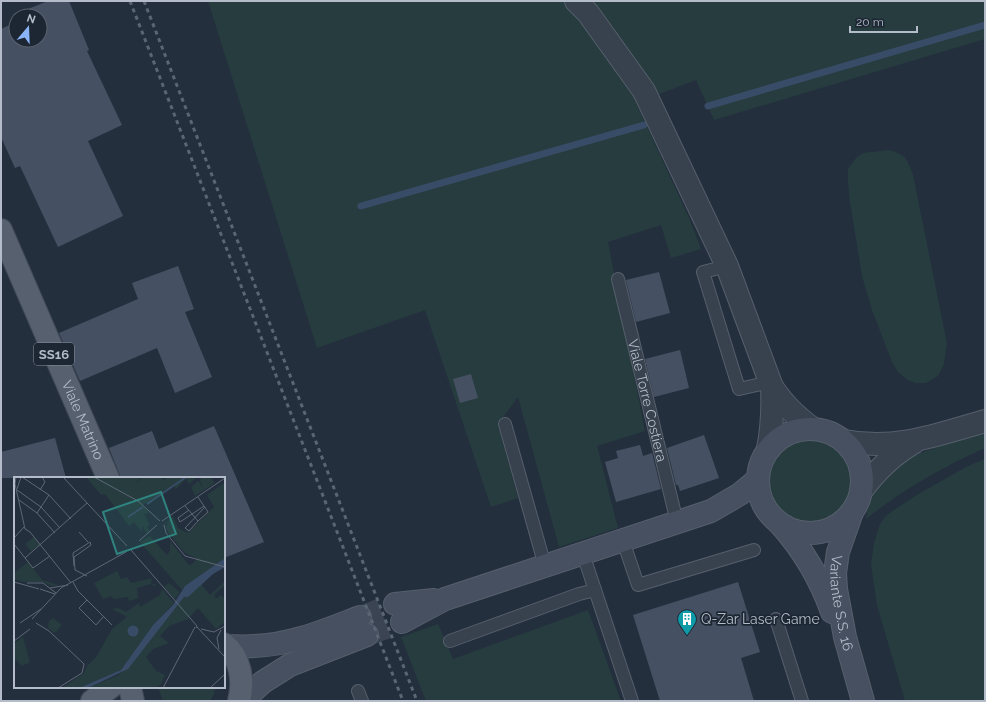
<svg xmlns="http://www.w3.org/2000/svg" width="986" height="702" font-family="Raleway,sans-serif">
<rect width="100%" height="100%" fill="#242f3e"/>
<g fill="#263c3f">
<polygon points="208,1 985,1 985,39 714,120 696,80 636,103 690,220 701,249 671,258 661,225 608,242 645,431 597,446 618,528 559,547 518,397 498,424 518,498 491,507 425,310 317,348"/>
<path d="M 889,150 C 906,155 907,158 913,175 L 947,343 L 944,364 L 938,376 L 926,383 L 916,383 L 908,380 L 898,372 L 892,362 L 872,310 L 862,276 L 850,202 L 848,182 L 848,169 L 856,158 L 863,153 Z"/>
<path d="M 985,432 L 985,448 C 943,467 902,490 866,519 L 868,506 L 872,490 L 902,461 L 928,450 Z"/>
<circle cx="810" cy="482" r="42"/>
<polygon points="985,459 985,701 905,701 877,605 871,565 874,543 880,524 886,516 894,510 920,493 968,466"/>
<polygon points="588,610 621,701 426,701 401,637 438,624 453,659"/>
<polygon points="158,687 215,687 214,694 210,701 163,701"/>
</g>
<g fill="none" stroke-linecap="round" stroke-linejoin="round">
<g stroke="#394c67" stroke-width="7">
<polyline points="708,106 985,25"/>
<polyline points="361,206 644,125"/>
</g>
</g>
<g fill="#455162">
<polygon points="48,1 69,1 89,50 87,51 122,125 88,141 123,216 58,247 20,166 15,168 1,137 1,29 16,22 16,40 40,40 40,16 31,16 28,9"/>
<polygon points="178,266 194,309 185,312 212,377 175,393 157,348 80,381 59,333 138,299 132,283"/>
<polygon points="659,272 670,313 636,322 626,280"/>
<polygon points="680,350 689,388 654,397 645,359"/>
<polygon points="471,374 478,398 460,403 453,379"/>
<polygon points="214,426 264,542 224,558 224,478 120,478 119,473 109,448 152,431 159,449"/>
<polygon points="704,435 719,478 680,491 678,485 676,485 667,448"/>
<polygon points="55,438 66,478 1,478 1,452"/>
<polygon points="640,445 643,456 652,453 661,489 616,502 605,462 618,458 616,451"/>
<polygon points="738,582 760,652 741,658 754,701 660,701 633,615"/>
</g>
<g fill="none" stroke-linecap="round" stroke-linejoin="round">
<g stroke="#3a4453" stroke-width="22" stroke-dasharray="22 11" stroke-linecap="butt">
<polyline points="360,617 395,604"/>
<polyline points="367,635 402,622"/>
</g>
<g stroke="#565f6c" stroke-width="14">
<g id="lane">
<polyline points="727,266 703,272 739,389 770,382"/>
<path id="s1" d="M 618,279 L 677,522"/>
<polyline points="505,424 545,566"/>
<polyline points="623,541 638,585 754,550"/>
<polyline points="583,554 632,701"/>
<polyline points="776,619 802,701"/>
<polyline points="450,641 579,594 595,590"/>
<polyline points="358,691 362,701"/>
</g>
</g>
<g stroke="#565f6c" stroke-width="24">
<g id="street">
<path d="M 576,1 L 588,13 L 644,91 L 727,266 L 772,387 C 785,406 795,415 813,429"/>
<path d="M 844,441 C 896,451 936,435 985,421"/>
<path d="M 768,449 C 772,428 773,408 772,387"/>
<path d="M 861,491 C 876,471 892,455 913,443"/>
</g>
</g>
<g stroke="#565f6c" stroke-width="24">
<g id="secondary">
<circle cx="810" cy="481" r="52"/>
<path id="s2" d="M 852,512 L 838,552 L 835,573 L 836,589 L 845,637 L 863,701"/>
<path d="M 780,524 C 804,551 820,578 832,612"/>
<polyline points="395,604 434,600"/>
<polyline points="402,622 445,599 711,511 740,494 757,480"/>
<path d="M 226,646 C 235,646 245,647 254,646 C 291,645 326,630 360,617"/>
<polyline points="242,701 263,682 290,665 367,635"/>
</g>
</g>
<g stroke="#414a57" stroke-width="24">
<g id="primary">
<path id="s3" d="M 1,230 L 108,478"/>
<path d="M 224,644 C 241,658 244,681 239,701"/>
<polyline points="130,687 133,701"/>
<polyline points="92,701 111,687"/>
</g>
</g>
<use href="#lane" stroke="#38414e" stroke-width="12"/>
<use href="#street" stroke="#38414e" stroke-width="22"/>
<use href="#secondary" stroke="#465061" stroke-width="22"/>
<use href="#primary" stroke="#56606e" stroke-width="22"/>
<g stroke="#5a6575" stroke-width="3" stroke-dasharray="4 4" stroke-linecap="butt">
<polyline points="130,1 403,701"/>
<polyline points="144,1 417,701"/>
</g>
</g>
<defs>
<g id="building-pin" transform="scale(1)"><path d="M0 17L-7.5 6A9.5 9.5 0 1 1 7.5 6Z" fill="#0f9aa8" stroke="#1d2633"/><path d="M-4-6H4V6H1V3H-1V6H-4ZM-2.5-4.3h1.7v1.8h-1.7ZM.8-4.3h1.7v1.8H.8ZM-2.5-1h1.7V.8h-1.7ZM.8-1h1.7V.8H.8Z" fill="#fff"/></g>
</defs>
<g fill-rule="evenodd">
<use href="#building-pin" x="687" y="619"/>
</g>
<g text-anchor="middle" stroke-width="3.5" stroke-linejoin="round" paint-order="stroke">
<rect fill="#1d2633" stroke="#878f9c" stroke-width="1" x="34" y="343" width="40" height="22" rx="3"/>
<g font-size="13" font-weight="bold" fill="#b4bcc9">
<text x="54" y="359">SS16</text>
</g>
<g font-size="14" fill="#b4bcc9" stroke="#1d2633">
<text dy="5" stroke="none"><textPath href="#s1" startOffset="125">Viale Torre Costiera</textPath></text>
<text dy="5" stroke="none"><textPath href="#s3" startOffset="207">Viale Matrino</textPath></text>
<text dy="5" stroke="none"><textPath href="#s2" startOffset="94">Variante S.S. 16</textPath></text>
</g>
<g font-size="14" fill="#b4bcc9" stroke="#1d2633" text-anchor="start">
<text x="701" y="624">Q-Zar Laser Game</text>
</g>
</g>
<g transform="translate(14 477)">
<rect width="211" height="211" fill="#242f3e"/>
<path d="M 72,0 L 127,0 L 122,6 L 129,0 L 150,0 L 149,4 L 154,0 L 182,1 L 175,7 L 172,2 L 162,12 L 160,9 L 134,28 L 132,26 L 129,28 L 135,36 L 130,37 L 136,48 L 133,50 L 136,54 L 133,56 L 128,49 L 128,55 L 120,45 L 115,49 L 91,17 L 87,18 ZM 187,0 L 196,0 L 201,6 L 181,19 L 177,10 L 184,4 L 189,10 L 186,4 ZM 210,6 L 211,81 L 168,113 L 126,65 L 136,59 L 153,78 L 156,74 L 156,64 L 174,87 L 177,88 L 183,82 L 170,75 L 154,55 L 152,50 L 155,43 L 151,48 L 151,46 L 159,39 L 164,51 L 174,56 L 200,30 L 193,18 ZM 20,60 L 26,68 L 17,74 L 11,67 ZM 14,85 L 28,103 L 45,108 L 38,109 L 29,105 L 10,105 L 0,102 L 0,96 ZM 103,94 L 107,102 L 113,100 L 117,106 L 138,101 L 137,107 L 141,107 L 142,110 L 137,107 L 123,111 L 124,121 L 115,124 L 114,120 L 99,122 L 98,119 L 89,122 L 80,106 ZM 211,104 L 211,108 L 200,118 L 202,122 L 207,118 L 211,122 L 211,145 L 202,152 L 184,131 L 174,142 L 155,149 L 146,159 L 155,166 L 139,172 L 132,180 L 142,194 L 151,198 L 147,207 L 141,211 L 74,211 L 105,198 L 119,185 L 170,120 L 174,120 L 187,107 L 196,118 ZM 155,106 L 166,115 L 161,122 L 150,110 ZM 148,112 L 160,126 L 139,148 L 107,193 L 65,211 L 48,211 L 70,196 L 73,189 L 83,179 L 98,152 L 113,140 L 98,132 L 104,131 L 112,135 L 125,126 L 126,130 L 146,118 ZM 39,141 L 48,148 L 41,156 L 34,151 L 35,144 ZM 9,160 L 16,185 L 8,189 L 0,181 L 0,167 Z" fill="#263c3f"/>
<path d="M 211,81 L 211,90 L 199,97 L 174,120 L 170,120 L 114,192 L 74,211 L 65,211 L 107,193 L 139,148 L 159,128 L 171,109 ZM113.5 154a5.5 5.5 0 1 1 11 0a5.5 5.5 0 1 1-11 0Z" fill="#394c67"/>
<path fill="none" stroke="#394c67" stroke-width="2" d="M 133,27 L 172,0M 114,40 L 129,30"/>
<path fill="none" stroke="#5e6776" stroke-width="1" d="M 2,0 L 1,7 L 11,52 L 16,55 L 57,106M 8,0 L 35,18 L 57,42M 49,0 L 113,69M 80,0 L 124,24 L 146,44M 3,12 L 7,0M 3,13 L 27,30 L 46,51M 26,13 L 31,5 L 28,0M 5,23 L 23,36 L 41,56M 171,29 L 178,37 L 190,29 L 184,20M 175,33 L 164,41 L 166,45 L 178,37 L 184,44 L 194,35 L 190,29M 23,36 L 35,18M 148,44 L 211,1M 184,44 L 175,54 L 171,51 L 191,30M 150,48 L 152,56 L 171,79 L 211,90M 65,55 L 74,65M 0,61 L 10,50M 125,64 L 143,48M 0,67 L 19,91 L 36,79M 117,73 L 183,149 L 182,151M 11,81 L 73,26M 60,89 L 59,76 L 76,65 L 77,68 L 60,80 L 61,93 L 73,99M 0,105 L 25,112M 59,105 L 64,114 L 98,148M 13,106 L 29,106 L 42,116M 36,111 L 54,108M 26,112 L 41,117M 73,123 L 65,131 L 82,148 L 90,139M 18,142 L 47,111 L 112,75M 6,146 L 27,132M 22,146 L 35,154 L 70,187 L 68,196 L 44,211M 183,150 L 211,180M 187,152 L 200,155 L 211,149M 0,164 L 16,152M 205,172 L 203,161 L 207,153M 149,211 L 181,150M 196,211 L 211,197"/>
<path fill="#308480" fill-opacity="0.15" stroke="#308480" stroke-width="2" d="M 147,15 L 162,57 L 103,77 L 89,35 Z"/>
<rect width="211" height="211" fill="none" stroke="#b4bcc9" stroke-width="2"/>
</g>
<rect width="986" height="702" fill="none" stroke="#b4bcc9" stroke-width="4"/>
<g transform="translate(28 28) rotate(19)"><circle r="19" fill="#1d2633" stroke="#59626f"/>
<path d="M0-3L7 15L0 10L-7 15Z" fill="#8ab4f8"/>
<text y="-6" font-size="11" font-weight="bold" text-anchor="middle" fill="#b4bcc9">N</text>
</g>
<path d="M850 26v6h67v-6" fill="none" stroke="#b4bcc9" stroke-width="2"/>
<text x="856" y="26" font-size="12" fill="#b4bcc9" stroke="#1d2633" stroke-width="3" paint-order="stroke">20 m</text>
</svg>
